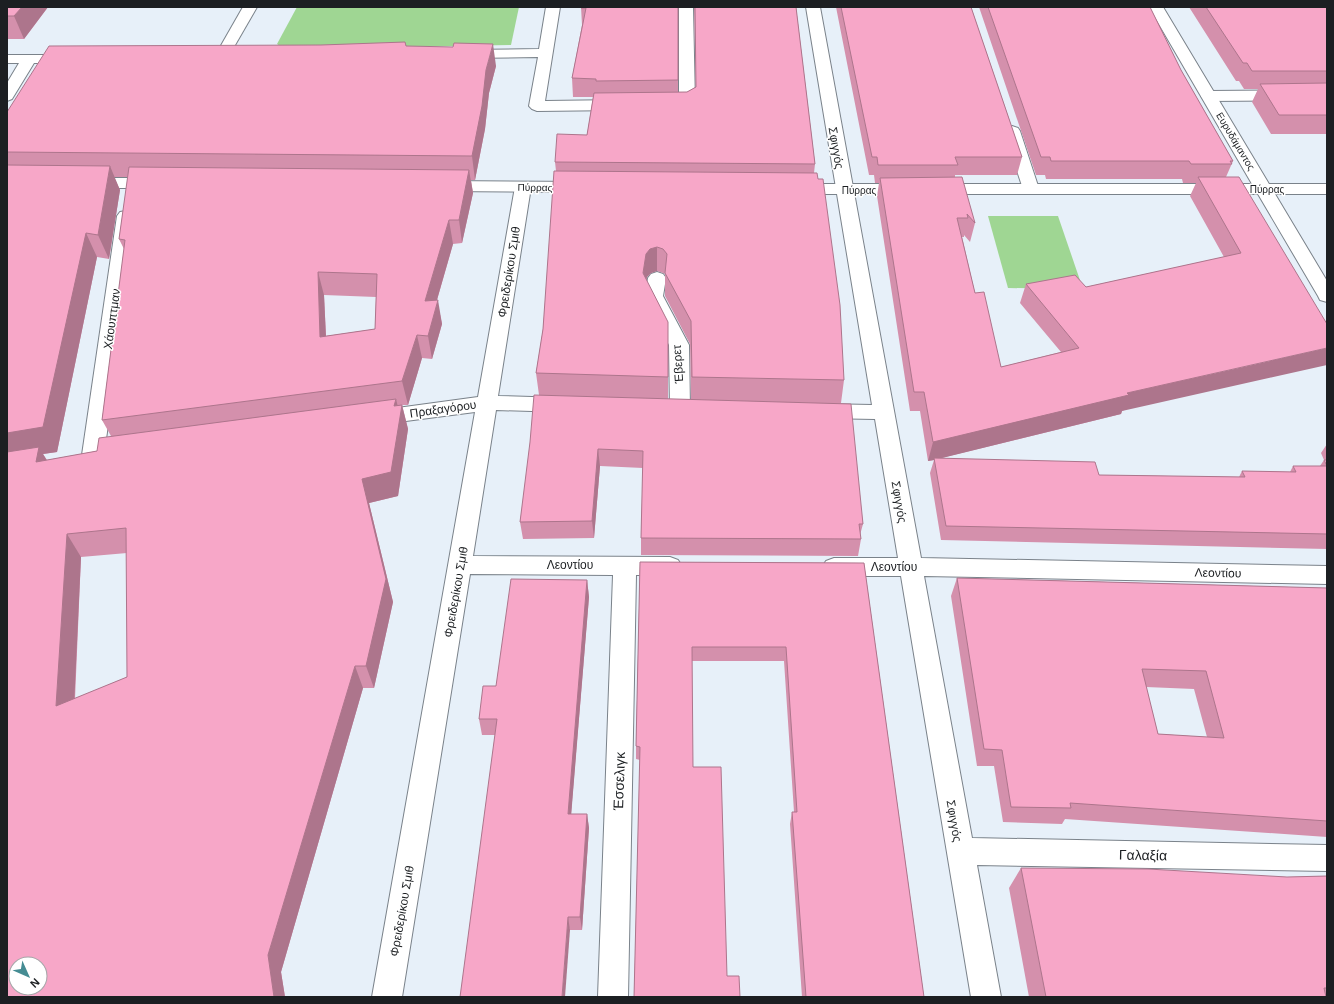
<svg xmlns="http://www.w3.org/2000/svg" width="1334" height="1004" font-family="Arial,sans-serif">
<rect width="100%" height="100%" fill="#e7f0f9"/>
<g fill="#9fd693">
<polygon points="297,7 519,7 511,45 284,49 277,44"/>
<polygon points="988,216 1058,216 1083,289 1008,288"/>
</g>
<g fill="none" stroke-linecap="round" stroke-linejoin="round">
<g stroke="#7a828a" stroke-width="2">
<g id="minor">
<polygon points="243,7 257,7 227,59 222,60 217,59 215,56"/>
<polygon points="546,7 560,7 545,101 621,100 626,102 629,105 626,108 621,110 537,111 532,109 529,106 538,57 464,58 459,57 457,54 459,51 464,50 539,49"/>
<path d="M 679,7 L 693,7 L 695,104 L 692,107 C 683,109 673,109 664,107 L 661,104 L 664,101 L 679,99 Z"/>
<polygon points="806,7 820,7 921,558 1327,566 1327,584 924,576 972,838 1327,845 1327,871 977,865 1001,997 971,997 901,576 834,576 826,573 822,567 826,561 834,558 898,558 875,419 822,418 815,416 812,411 815,406 822,404 872,405"/>
<polygon points="7,55 70,55 75,56 77,59 75,62 70,63 34,63 12,99 7,101 7,83 19,63 7,63"/>
<polygon points="1327,90 1327,100 1209,101 1204,99 1201,96 1204,93 1209,91"/>
<polygon points="1012,126 1018,128 1020,131 1039,189 1037,193 1031,194 1025,193 1023,189 1004,131 1006,128"/>
<polygon points="523,182 529,183 531,187 498,396 564,398 571,400 574,405 571,410 564,412 496,410 473,556 670,557 678,560 682,566 678,572 670,575 636,575 628,997 598,997 613,575 470,574 402,997 372,997 475,412 375,425 368,423 365,418 368,413 375,411 478,397 515,187 517,183"/>
<polygon points="126,211 132,212 135,216 104,455 100,460 93,463 86,460 82,455 117,216 120,212"/>
<polygon points="657,272 663,274 666,278 663,296 689,345 690,409 687,414 680,416 673,414 670,409 669,345 645,296 648,278 651,274"/>
</g>
</g>
<g stroke="#7a828a" stroke-width="2">
<g id="tertiary">
<polygon points="1149,7 1163,7 1269,184 1327,184 1327,194 1275,194 1327,281 1327,302 1320,300 1318,296 1258,194 794,194 788,193 786,189 788,185 794,184 1252,184"/>
<polygon points="86,178 158,178 164,179 166,183 164,187 158,188 86,188 80,187 78,183 80,179"/>
<polygon points="442,181 584,182 590,183 592,187 590,191 584,192 442,191 436,190 434,186 436,182"/>
</g>
</g>
<use href="#minor" fill="#fff" fill-rule="evenodd"/>
<use href="#tertiary" fill="#fff" fill-rule="evenodd"/>
</g>
<g fill="#d490ac" fill-rule="evenodd">
<polygon points="7,7 48,7 24,39 7,39"/>
<path d="M 581,7 L 678,7 L 678,92 L 687,92 L 696,87 L 694,7 L 796,7 L 815,164 L 814,173 L 844,380 L 841,403 L 863,524 L 860,535 L 861,539 L 858,556 L 641,555 L 641,538 L 643,468 L 600,466 L 594,538 L 523,539 L 520,522 L 539,395 L 536,373 L 543,329 L 556,171 L 555,162 L 587,135 L 593,97 L 573,97 L 572,78 L 582,25 ZM 657,271 L 663,273 L 665,274 L 665,296 L 690,344 L 691,399 L 668,399 L 668,377 L 646,279 L 647,277 L 651,273 Z"/>
<polygon points="836,7 971,7 1022,157 1017,175 955,175 955,177 975,223 970,242 964,235 964,237 962,237 975,293 1001,367 1061,352 1020,303 1026,284 1086,287 1224,257 1190,196 1196,183 1183,183 1182,179 1046,179 1045,175 1036,175 979,7 1150,7 1181,70 1233,161 1226,177 1327,324 1122,411 1121,414 941,458 1099,475 1239,477 1242,471 1290,472 1293,466 1320,466 1324,460 1321,453 1327,444 1327,549 941,540 930,473 934,460 928,461 920,411 910,411 877,196 879,183 875,183 874,175 869,175"/>
<polygon points="1189,7 1327,7 1327,134 1271,134 1252,102 1258,89 1244,89 1239,81 1236,81"/>
<path d="M 406,46 L 496,66 L 489,93 L 485,129 L 475,180 L 471,180 L 473,193 L 462,243 L 453,244 L 437,300 L 442,324 L 432,359 L 422,358 L 408,405 L 402,405 L 408,429 L 398,496 L 369,503 L 393,602 L 374,688 L 363,688 L 281,972 L 285,997 L 7,997 L 7,112 ZM 114,177 L 128,177 L 119,239 L 124,249 L 102,420 L 111,436 L 97,451 L 47,460 L 43,454 L 57,452 L 97,257 L 109,259 L 120,190 ZM 324,295 L 376,297 L 375,329 L 326,336 ZM 127,553 L 127,677 L 75,699 L 81,557 Z"/>
<polygon points="640,562 864,563 924,997 802,997 790,824 792,812 794,812 784,661 692,661 634,997 640,760 636,759 636,746"/>
<path d="M 957,578 L 1327,588 L 1327,837 L 1065,819 L 1062,824 L 1003,822 L 994,766 L 977,766 L 951,596 ZM 1146,687 L 1194,689 L 1207,737 L 1158,734 Z"/>
<polygon points="587,580 589,597 571,814 587,814 589,828 582,930 570,930 495,735 482,735 479,719 496,686"/>
<polygon points="1021,868 1287,877 1327,876 1327,997 1029,997 1009,888"/>
</g>
<g fill="#ad758c">
<polygon points="22,7 48,7 24,39 14,16"/>
<polygon points="493,44 496,66 489,93 485,129 475,180 472,156 486,70"/>
<polygon points="110,166 120,190 109,259 98,235"/>
<polygon points="469,170 473,193 462,243 459,220"/>
<polygon points="449,220 453,244 430,324 425,301"/>
<polygon points="86,233 97,257 57,452 43,454 53,471 7,459 7,433"/>
<polygon points="657,247 657,271 651,273 647,277 644,296 643,273 646,254 650,249"/>
<polygon points="318,272 324,295 327,360 320,337"/>
<polygon points="438,300 442,324 432,359 428,336"/>
<polygon points="417,335 422,358 408,405 402,381"/>
<polygon points="1327,348 1327,365 1122,411 1121,414 934,460 934,458 934,460 928,461 933,442 1127,393"/>
<polygon points="396,399 400,415 402,405 408,429 398,496 369,503 393,602 374,688 366,666 362,479 394,406"/>
<polygon points="598,449 600,466 594,538 592,521"/>
<polygon points="67,534 81,557 73,728 56,706"/>
<polygon points="587,580 589,597 570,829 568,814"/>
<polygon points="355,666 363,688 281,972 285,997 274,997 268,955"/>
<polygon points="587,814 589,828 582,930 580,917"/>
<polygon points="568,917 570,930 565,997 562,997"/>
</g>
<g fill="#f7a7c8" stroke="#ad758c" fill-rule="evenodd">
<polygon points="7,7 22,7 14,16 7,16"/>
<polygon points="581,7 678,7 678,80 596,81 596,79 572,78 586,8 581,8"/>
<polygon points="695,7 796,7 815,164 555,162 557,134 587,135 594,93 687,92 696,87"/>
<polygon points="841,7 971,7 1022,157 955,157 958,165 878,165 877,157 872,157"/>
<polygon points="988,7 1150,7 1181,70 1233,161 1230,161 1232,164 1191,164 1189,161 1051,161 1050,157 1041,157"/>
<polygon points="1206,7 1327,7 1327,71 1252,71 1247,63 1243,63"/>
<polygon points="405,42 406,46 453,47 454,43 493,44 486,70 482,106 472,156 7,152 7,112 49,46 321,45"/>
<polygon points="1327,83 1327,115 1279,115 1260,84"/>
<polygon points="7,165 110,166 98,235 86,233 43,427 7,433"/>
<path d="M 129,167 L 469,170 L 459,220 L 449,220 L 425,301 L 438,300 L 428,336 L 417,335 L 402,381 L 102,420 L 125,240 L 119,239 ZM 318,272 L 377,274 L 375,329 L 320,337 Z"/>
<polygon points="554,171 817,173 818,179 823,179 840,305 844,380 692,377 691,321 665,273 667,254 663,249 657,247 650,249 646,254 643,273 668,322 668,377 536,373 543,329"/>
<polygon points="962,177 975,223 967,214 968,218 957,218 975,293 984,292 1001,367 1079,348 1026,284 1075,275 1086,287 1241,253 1198,177 1239,177 1327,324 1327,348 1127,393 1129,395 933,442 924,392 914,392 880,178"/>
<polygon points="534,395 851,404 863,524 859,524 861,539 641,538 643,451 598,449 592,521 520,522 530,442"/>
<path d="M 396,399 L 394,406 L 402,405 L 391,472 L 362,479 L 386,579 L 366,666 L 355,666 L 268,955 L 274,997 L 7,997 L 7,452 L 39,447 L 36,462 L 97,451 L 99,438 ZM 126,528 L 127,677 L 56,706 L 67,534 ZM 16,964 L 40,964 L 40,988 L 16,988 Z"/>
<polygon points="934,458 1095,462 1099,475 1245,477 1242,471 1296,472 1293,466 1327,466 1327,534 946,526"/>
<polygon points="1324,460 1327,460 1327,466"/>
<polygon points="640,562 864,563 924,997 806,997 792,812 797,812 786,647 692,647 693,767 721,767 727,976 739,976 740,997 634,997 640,747 636,746"/>
<path d="M 957,578 L 1327,588 L 1327,821 L 1070,803 L 1071,808 L 1011,807 L 1002,750 L 984,749 ZM 1142,669 L 1206,671 L 1224,738 L 1158,734 Z"/>
<polygon points="511,579 587,580 568,814 587,814 580,917 568,917 562,997 460,997 497,719 479,719 483,686 496,686"/>
<polygon points="1021,868 1148,869 1287,877 1327,876 1327,988 1324,988 1326,997 1046,997"/>
</g>
<g text-anchor="middle" stroke-width="3" stroke-linejoin="round" paint-order="stroke">
<g font-size="10" fill="#1c1f22" stroke="#fff">
<text transform="translate(1236 141) rotate(59)" y="4">Ευρυδάμαντος</text>
<text transform="translate(535 187) rotate(1)" y="4">Πύρρας</text>
<text x="1267" y="193">Πύρρας</text>
<text x="859" y="194">Πύρρας</text>
</g>
<g font-size="12" fill="#1c1f22" stroke="#fff">
<text transform="translate(836 148) rotate(80)" y="4">Σφιγγός</text>
<text transform="translate(509 272) rotate(-81)" y="4">Φρειδερίκου Σμιθ</text>
<text transform="translate(112 319) rotate(-82)" y="4">Χάουπτμαν</text>
<text transform="translate(678 364) rotate(-94)" y="4">Έβερετ</text>
<text transform="translate(443 409) rotate(-8)" y="4">Πραξαγόρου</text>
<text transform="translate(899 502) rotate(80)" y="4">Σφιγγός</text>
<text x="570" y="569">Λεοντίου</text>
<text x="894" y="571">Λεοντίου</text>
<text transform="translate(1218 573) rotate(1)" y="4">Λεοντίου</text>
<text transform="translate(456 592) rotate(-80)" y="4">Φρειδερίκου Σμιθ</text>
<text transform="translate(954 821) rotate(80)" y="4">Σφιγγός</text>
<text transform="translate(402 911) rotate(-80)" y="4">Φρειδερίκου Σμιθ</text>
</g>
<g font-size="14" fill="#1c1f22" stroke="#fff">
<text transform="translate(619 781) rotate(-88)" y="5">Έσσελιγκ</text>
<text transform="translate(1143 855) rotate(1)" y="5">Γαλαξία</text>
</g>
</g>
<rect width="1334" height="1004" fill="none" stroke="#1c1f22" stroke-width="16"/>
<g transform="translate(28 976) rotate(135)"><circle r="19" fill="#ffffff" stroke="#a4a5a7"/>
<path d="M0-3L7 15L0 10L-7 15Z" fill="#458c93"/>
<text y="-6" font-size="11" font-weight="bold" text-anchor="middle" fill="#1c1f22">N</text>
</g>
</svg>
